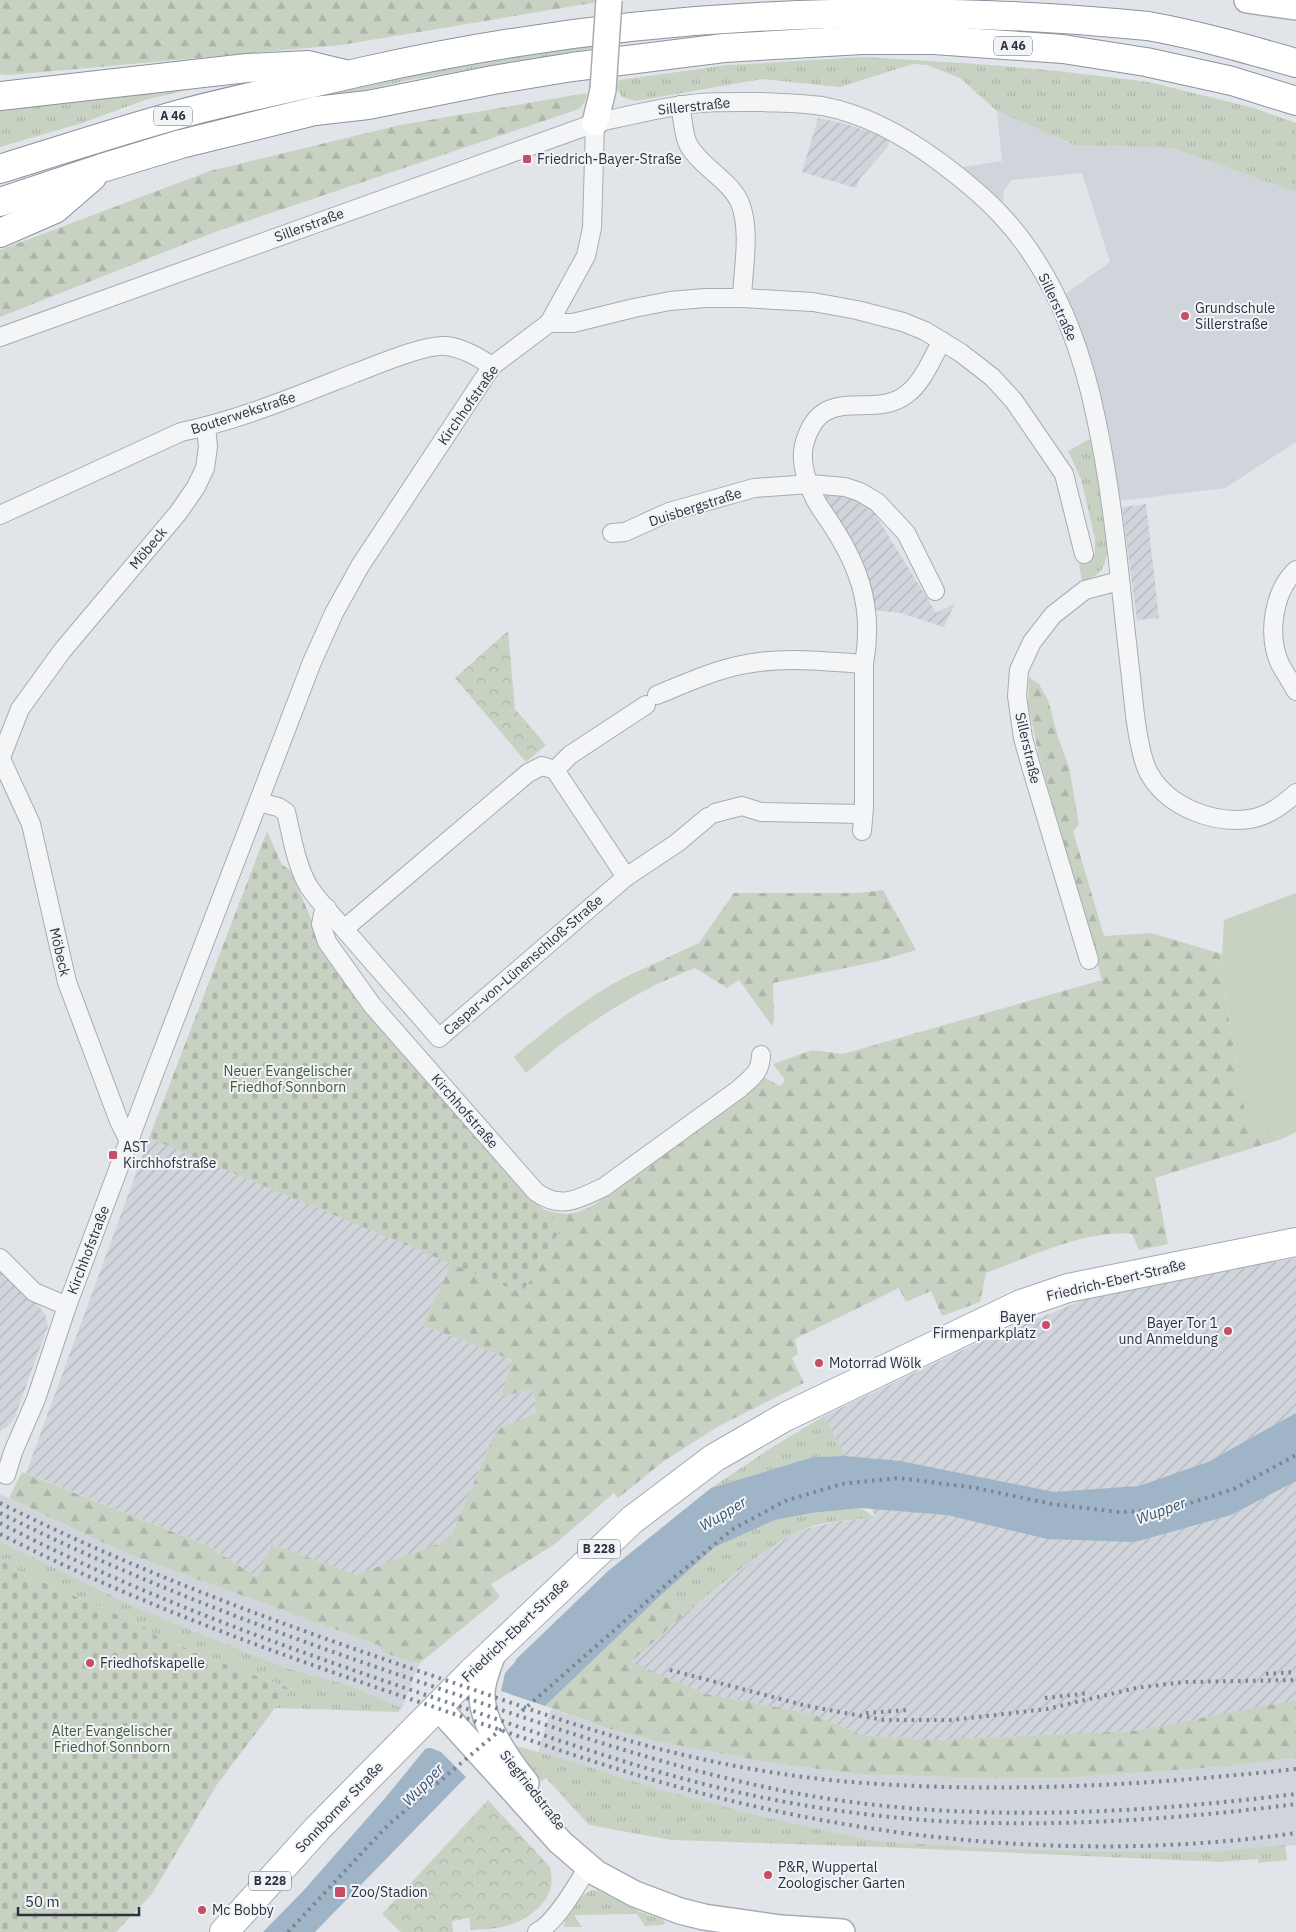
<svg xmlns="http://www.w3.org/2000/svg" width="1296" height="1932" font-family="'IBM Plex Sans',sans-serif">
<defs>
<pattern id="industrial-furrows" width="10" height="10" patternUnits="userSpaceOnUse" patternTransform="scale(1.25)"><rect width="10" height="10" fill="#d0d4db"/><path d="M-1 1l2-2M0 10L10 0M9 11l2-2" fill="none" stroke="#b3b6bd"/></pattern>
<pattern id="grass-tufts" width="24" height="20" patternUnits="userSpaceOnUse" patternTransform="scale(1.25)"><rect width="24" height="20" fill="#c8d2c3"/><path d="M3 7l-1-3M5 7V3M7 7l1-3M15 17l-1-3M17 17v-4M19 17l1-3" fill="none" stroke="#acb5a9"/></pattern>
<pattern id="forest-firs" width="22" height="20" patternUnits="userSpaceOnUse" patternTransform="scale(1.25)"><rect width="22" height="20" fill="#c8d2c3"/><path d="M5 1l3.5 6h-7zM16 11l3.5 6h-7z" fill="#acb5a9"/></pattern>
<pattern id="cemetery-stones" width="16" height="16" patternUnits="userSpaceOnUse" patternTransform="scale(1.25)"><rect width="16" height="16" fill="#c8d2c3"/><path d="M2 7V4a2 2 0 0 1 4 0v3zM10 15v-3a2 2 0 0 1 4 0v3z" fill="#acb5a9"/></pattern>
<pattern id="park-crowns" width="20" height="18" patternUnits="userSpaceOnUse" patternTransform="scale(1.25)"><rect width="20" height="18" fill="#c8d2c3"/><path d="M2 6a3 3 0 1 1 6 0M12 15a3 3 0 1 1 6 0" fill="none" stroke="#acb5a9"/></pattern>
</defs>
<rect width="100%" height="100%" fill="#e1e5e9"/>
<g fill="#d0d4db">
<polygon points="997,111 1075,145 1172,148 1296,192 1296,442 1225,488 1119,501 1110,435 1098,387 1082,337 1064,295 1110,262 1082,173 1012,180 1004,190 1003,202 963,167 1002,161"/>
<polygon points="0,1494 123,1552 381,1646 381,1652 419,1664 402,1708 348,1685 286,1668 139,1609 0,1541"/>
<polygon points="551,1709 607,1728 656,1741 761,1761 856,1774 983,1778 1077,1777 1218,1767 1296,1758 1296,1845 1209,1852 1081,1851 991,1848 876,1841 760,1816 658,1789 593,1768 538,1753"/>
</g>
<g fill="url(#industrial-furrows)">
<polygon points="818,118 846,124 873,133 889,141 887,148 860,178 856,188 802,172"/>
<polygon points="823,492 843,492 876,511 875,514 936,613 955,603 944,627 901,613 875,610 867,575 860,558 852,541 821,496"/>
<polygon points="1146,504 1159,618 1137,620 1122,507"/>
<polygon points="149,1138 451,1263 423,1325 512,1360 501,1396 533,1390 536,1413 496,1430 450,1539 356,1575 272,1544 257,1577 206,1545 26,1473"/>
<polygon points="1296,1258 1296,1719 1134,1731 935,1740 862,1735 813,1714 706,1694 630,1662 687,1612 768,1549 801,1530 838,1521 876,1518 824,1416 971,1346 1088,1298"/>
<polygon points="0,1268 40,1308 45,1314 48,1326 14,1419 7,1427 0,1431"/>
</g>
<g fill="url(#grass-tufts)">
<polygon points="660,37 409,80 239,119 128,149 127,142 273,101 531,51"/>
<polygon points="865,57 978,64 1058,71 1149,82 1254,108 1296,123 1296,192 1172,148 1075,145 997,111 960,78 927,65 913,64 840,87 762,79 636,101 622,97 617,88 619,80 728,65"/>
<polygon points="238,78 145,100 82,123 0,147 0,105"/>
<path d="M 1093,437 L 1108,550 C 1103,572 1102,573 1082,582 L 1079,563 L 1090,559 L 1095,553 L 1095,539 L 1081,479 L 1068,451 Z"/>
<polygon points="824,1416 845,1456 813,1457 711,1488 774,1446"/>
<path d="M 861,1508 L 876,1518 C 851,1520 823,1520 800,1531 C 761,1549 721,1586 687,1612 L 676,1601 L 659,1597 L 715,1547 L 775,1520 L 812,1513 Z"/>
<polygon points="0,1541 139,1609 286,1668 348,1685 402,1708 398,1712 275,1708 292,1689 232,1667 157,1636 141,1625 22,1573 0,1560"/>
<polygon points="513,1745 593,1768 658,1789 760,1816 875,1841 991,1848 1081,1851 1209,1852 1285,1845 1287,1860 1258,1863 1258,1859 1222,1862 880,1847 671,1840 589,1825 546,1778 541,1781 522,1759"/>
<path d="M 593,1890 L 599,1891 L 638,1911 L 663,1920 L 666,1923 L 662,1925 L 645,1926 L 637,1914 L 574,1915 L 582,1927 L 564,1927 C 563,1915 581,1893 593,1890 Z"/>
</g>
<g fill="url(#forest-firs)">
<polygon points="0,0 610,0 341,45 9,75 0,74"/>
<polygon points="587,93 585,101 579,109 215,232 0,317 0,250 210,171 400,125"/>
<path d="M 1029,677 L 1039,684 L 1048,700 L 1057,734 L 1069,767 L 1079,824 L 1073,831 L 1104,936 L 1151,933 L 1222,954 L 1221,973 L 1247,1123 L 1282,1139 L 1155,1178 L 1168,1244 L 1139,1250 L 1132,1234 C 1083,1230 1031,1257 986,1273 L 980,1302 L 942,1316 L 931,1291 L 906,1302 L 899,1288 L 795,1339 L 798,1354 L 792,1358 L 804,1383 L 719,1426 L 664,1461 L 618,1498 L 614,1493 L 555,1544 L 491,1584 L 500,1597 L 419,1664 L 381,1652 L 381,1646 L 123,1552 L 9,1498 L 22,1472 L 206,1545 L 257,1577 L 272,1544 L 356,1575 L 450,1539 L 496,1430 L 536,1413 L 533,1390 L 501,1396 L 512,1360 L 423,1325 L 451,1263 L 522,1293 L 563,1226 L 542,1209 C 569,1217 576,1215 600,1201 L 764,1077 L 780,1086 L 785,1080 L 773,1064 L 812,1050 L 843,1054 L 1102,980 L 1039,756 L 1028,704 Z"/>
<polygon points="883,890 916,950 879,961 773,983 774,1021 772,1026 739,980 727,988 695,968 657,984 645,968 699,943 734,893 858,893"/>
<polygon points="659,1597 676,1601 687,1612 631,1662 706,1694 813,1714 862,1735 935,1740 1134,1731 1296,1700 1296,1758 1218,1767 1077,1777 983,1778 856,1774 761,1761 656,1741 607,1728 545,1706"/>
</g>
<g fill="url(#cemetery-stones)">
<polygon points="267,831 282,865 290,870 323,946 533,1200 563,1226 522,1293 149,1138"/>
<polygon points="0,1560 22,1573 141,1625 157,1636 232,1667 292,1689 275,1708 216,1786 152,1894 116,1932 0,1932"/>
</g>
<g fill="url(#park-crowns)">
<polygon points="508,631 515,709 546,745 526,762 455,678"/>
<path d="M 488,1800 L 550,1867 C 551,1874 553,1882 550,1890 C 544,1909 521,1923 503,1927 C 492,1929 482,1929 471,1930 L 469,1918 L 452,1921 L 453,1932 L 401,1932 L 382,1914 Z"/>
</g>
<g fill="#c8d2c3">
<polygon points="1296,893 1296,1132 1282,1139 1247,1123 1221,973 1224,920"/>
<path d="M 645,968 L 657,984 C 610,1008 566,1038 526,1073 L 514,1057 C 554,1023 597,988 645,968 Z"/>
</g>
<polygon fill="#9fb4c7" points="1296,1413 1296,1481 1231,1515 1135,1542 1047,1539 947,1515 861,1508 812,1513 775,1520 715,1547 659,1597 545,1706 466,1777 315,1932 263,1932 304,1890 386,1797 435,1737 608,1571 711,1488 813,1457 845,1456 900,1461 1054,1492 1139,1486 1208,1462"/>
<polygon fill="#e1e5e9" points="514,1659 516,1661 505,1673 501,1691 548,1707 468,1779 441,1752 431,1748 422,1749 433,1736"/>
<g fill="none" stroke-linecap="round" stroke-linejoin="round">
<g stroke="#a7acb3" stroke-width="20">
<g id="street">
<path d="M 680,105 C 683,117 683,136 689,146 C 702,168 730,180 740,203 C 751,230 743,269 742,298"/>
<polyline points="549,323 573,323 634,308 670,301 705,298 742,298 813,302 857,310 903,322 925,331 961,353 992,377 1014,401 1064,474 1084,554"/>
<path d="M 0,337 L 595,123 C 623,117 650,110 678,106 C 706,101 734,102 762,102 C 782,103 802,103 822,106 C 866,114 905,136 941,163 C 961,178 982,195 1000,214 C 1052,269 1081,345 1096,418 C 1114,501 1120,585 1130,669 C 1133,692 1134,717 1139,740 C 1141,751 1144,765 1150,775 C 1169,807 1213,824 1249,819 C 1266,817 1284,804 1296,793"/>
<path d="M 0,515 L 181,432 C 240,420 299,395 355,373 C 377,365 425,344 446,346 C 463,348 478,357 492,366"/>
<polyline points="612,533 625,532 669,512 754,488 810,484 845,487 860,492 877,502 906,533 935,591"/>
<path d="M 1296,570 C 1273,592 1267,635 1280,664 C 1285,673 1291,682 1296,691"/>
<path d="M 657,695 C 684,684 712,671 741,665 C 782,656 823,661 864,664"/>
<polyline points="1,759 31,824 67,982 119,1121 129,1141"/>
<polyline points="0,760 20,709 62,651 178,513 196,487 205,468 208,447 206,427"/>
<polyline points="555,770 570,755 646,705"/>
<path d="M 259,802 L 278,807 L 286,812 C 292,837 296,865 309,887 C 319,902 333,916 344,929 L 528,773 L 542,766 L 555,770 L 626,877 L 439,1038 L 344,929"/>
<polyline points="715,813 742,806 761,812 863,814"/>
<path d="M 862,831 L 864,808 L 864,664 C 875,604 857,560 823,512 C 811,495 799,466 804,445 C 821,380 872,422 907,394 C 923,382 932,358 942,341"/>
<polyline points="626,877 677,843 708,817"/>
<path d="M 327,908 L 323,914 L 321,924 L 327,942 L 372,1005 L 536,1192 C 561,1210 579,1199 604,1187 L 739,1089 C 751,1078 761,1072 761,1055"/>
<polyline points="1089,960 1032,770 1023,738 1017,696 1019,670 1032,642 1053,615 1085,590 1119,581"/>
<polyline points="0,1258 34,1292 67,1306"/>
<polyline points="6,1475 13,1452 36,1399 67,1306 152,1079 312,662 334,613 360,566 492,366 549,323 586,256 592,228 595,123"/>
<path d="M 537,1932 C 555,1924 577,1885 588,1867"/>
</g>
</g>
<g stroke="#a7acb3" stroke-width="28">
<g id="secondary">
<polyline points="1247,0 1296,7"/>
<polyline points="595,123 603,90"/>
<path d="M 494,1651 C 490,1662 485,1674 483,1685 C 476,1717 507,1759 526,1783"/>
<polyline points="437,1706 560,1842 596,1873 635,1894 680,1911 704,1917 781,1928 842,1932"/>
</g>
</g>
<g stroke="#a1aab4" stroke-width="30">
<polyline id="primary" points="224,1932 317,1829 470,1674 632,1520 714,1458 785,1417 1021,1304 1068,1288 1296,1242"/>
</g>
<g stroke="#8a939f" stroke-width="30">
<g id="highway">
<polyline points="0,96 247,68 308,65 345,74"/>
<path d="M 0,169 C 61,150 122,130 184,113 C 244,97 305,85 365,71 C 624,13 884,0 1148,26 C 1198,35 1247,49 1296,63"/>
<polyline points="0,202 102,168 181,144 315,111 368,105 493,80 572,67 724,48 862,40 934,40 1063,49 1146,62 1232,81 1296,101"/>
<polyline points="0,233 55,209 92,177"/>
</g>
</g>
<use href="#street" stroke="#f4f5f7" stroke-width="18"/>
<use href="#secondary" stroke="#fff" stroke-width="25"/>
<use href="#primary" stroke="#fff" stroke-width="28"/>
<use href="#highway" stroke="#fff" stroke-width="28"/>
<g stroke="#7c8592" stroke-width="4" stroke-dasharray="2.5 5" stroke-linecap="butt">
<path d="M 0,1503 C 143,1575 294,1629 445,1680 C 499,1698 552,1718 606,1734 C 685,1758 768,1775 851,1782 C 999,1794 1149,1785 1296,1769"/>
<path d="M 0,1513 C 135,1581 278,1634 420,1682 C 540,1723 659,1766 784,1791 C 952,1824 1127,1815 1296,1794"/>
<path d="M 0,1523 C 132,1592 273,1643 414,1691 C 516,1725 619,1764 724,1789 C 808,1809 905,1822 992,1823 C 1091,1825 1198,1817 1296,1804"/>
<path d="M 0,1534 C 139,1605 286,1657 434,1707 C 530,1740 626,1775 724,1799 C 910,1845 1107,1860 1296,1833"/>
<polyline points="670,1670 807,1706 884,1720 952,1720 1047,1709 1136,1688 1184,1682 1296,1680"/>
<polyline points="1266,1674 1296,1672"/>
<polyline points="1045,1698 1090,1693"/>
<polyline points="522,1711 676,1576 733,1529 785,1501 841,1484 899,1478 976,1488 1052,1504 1118,1512 1148,1511 1178,1507 1234,1489 1296,1455"/>
<polyline points="866,1713 908,1710"/>
<polyline points="288,1932 388,1825 505,1726"/>
</g>
<g stroke="#a7acb3" stroke-width="28" stroke-linecap="butt">
<polyline id="secondary-bridge" points="603,90 609,0"/>
</g>
<use href="#secondary-bridge" stroke="#fff" stroke-width="25"/>
</g>
<g fill="#c54f66" stroke="#f1f3f6" stroke-width="2">
<rect x="522" y="154" width="10" height="10" rx="2.5"/>
<circle cx="1185" cy="316" r="5"/>
<rect x="108" y="1150" width="10" height="10" rx="2.5"/>
<circle cx="1046" cy="1325" r="5"/>
<circle cx="1228" cy="1331" r="5"/>
<circle cx="819" cy="1363" r="5"/>
<circle cx="90" cy="1663" r="5"/>
<circle cx="768" cy="1875" r="5"/>
<rect x="334" y="1886" width="12" height="12" rx="2.5"/>
<circle cx="202" cy="1910" r="5"/>
</g>
<g text-anchor="middle" stroke-width="4" stroke-linejoin="round" paint-order="stroke">
<g fill="#f1f3f6" stroke="#666d77" stroke-width="1">
<rect x="994" y="36.5" width="38" height="19" rx="4"/>
<rect x="154" y="106.5" width="38" height="19" rx="4"/>
<rect x="578" y="1539.5" width="42" height="19" rx="4"/>
<rect x="249" y="1871.5" width="42" height="19" rx="4"/>
</g>
<g font-size="12" font-weight="bold" fill="#2b3340">
<text x="1013" y="50">A 46</text>
<text x="173" y="120">A 46</text>
<text x="599" y="1553">B 228</text>
<text x="270" y="1885">B 228</text>
</g>
<g font-size="14" fill="#2b3340" stroke="#f1f3f6">
<text transform="translate(694 106) rotate(-6)" y="5">Sillerstraße</text>
<text transform="translate(309 225) rotate(-20)" y="5">Sillerstraße</text>
<text transform="translate(1058 307) rotate(65)" y="5">Sillerstraße</text>
<text transform="translate(468 405) rotate(-55)" y="5">Kirchhofstraße</text>
<text transform="translate(243 413) rotate(-18)" y="5">Bouterwekstraße</text>
<text transform="translate(695 507) rotate(-18)" y="5">Duisbergstraße</text>
<text transform="translate(148 548) rotate(-50)" y="5">Möbeck</text>
<text transform="translate(1028 748) rotate(77)" y="5">Sillerstraße</text>
<text transform="translate(60 952) rotate(77)" y="5">Möbeck</text>
<text transform="translate(523 965) rotate(-41)" y="5">Caspar-von-Lünenschloß-Straße</text>
<text transform="translate(465 1111) rotate(49)" y="5">Kirchhofstraße</text>
<text transform="translate(88 1250) rotate(-69)" y="5">Kirchhofstraße</text>
<text transform="translate(1116 1280) rotate(-13)" y="5">Friedrich-Ebert-Straße</text>
<text transform="translate(515 1630) rotate(-44)" y="5">Friedrich-Ebert-Straße</text>
<text transform="translate(533 1790) rotate(52)" y="5">Siegfriedstraße</text>
<text transform="translate(339 1807) rotate(-46)" y="5">Sonnborner Straße</text>
</g>
<g font-size="14" fill="#2b3340" stroke="#f1f3f6" text-anchor="start">
<text x="537" y="164">Friedrich-Bayer-Straße</text>
<text x="1195" y="313">Grundschule<tspan x="1195" dy="16">Sillerstraße</tspan></text>
<text x="123" y="1152">AST<tspan x="123" dy="16">Kirchhofstraße</tspan></text>
<text x="1036" y="1322" text-anchor="end">Bayer<tspan x="1036" dy="16">Firmenparkplatz</tspan></text>
<text x="1218" y="1328" text-anchor="end">Bayer Tor 1<tspan x="1218" dy="16">und Anmeldung</tspan></text>
<text x="829" y="1368">Motorrad Wölk</text>
<text x="100" y="1668">Friedhofskapelle</text>
<text x="778" y="1872">P&amp;R, Wuppertal<tspan x="778" dy="16">Zoologischer Garten</tspan></text>
<text x="351" y="1897">Zoo/Stadion</text>
<text x="212" y="1915">Mc Bobby</text>
</g>
<g font-size="14" fill="#415a39" stroke="#f1f3f6">
<text x="288" y="1076">Neuer Evangelischer<tspan x="288" dy="16">Friedhof Sonnborn</tspan></text>
<text x="112" y="1736">Alter Evangelischer<tspan x="112" dy="16">Friedhof Sonnborn</tspan></text>
</g>
<g font-size="15" font-style="italic" fill="#375471" stroke="#f1f3f6">
<text transform="translate(1161 1511) rotate(-20)" y="5">Wupper</text>
<text transform="translate(723 1514) rotate(-31)" y="5">Wupper</text>
<text transform="translate(423 1785) rotate(-46)" y="5">Wupper</text>
</g>
</g>
<path d="M18 1907v8h121v-8" fill="none" stroke="#2b3340" stroke-width="2.5"/>
<text x="25" y="1907" font-size="15" fill="#2b3340" stroke="#f1f3f6" stroke-width="4" paint-order="stroke">50 m</text>
</svg>
